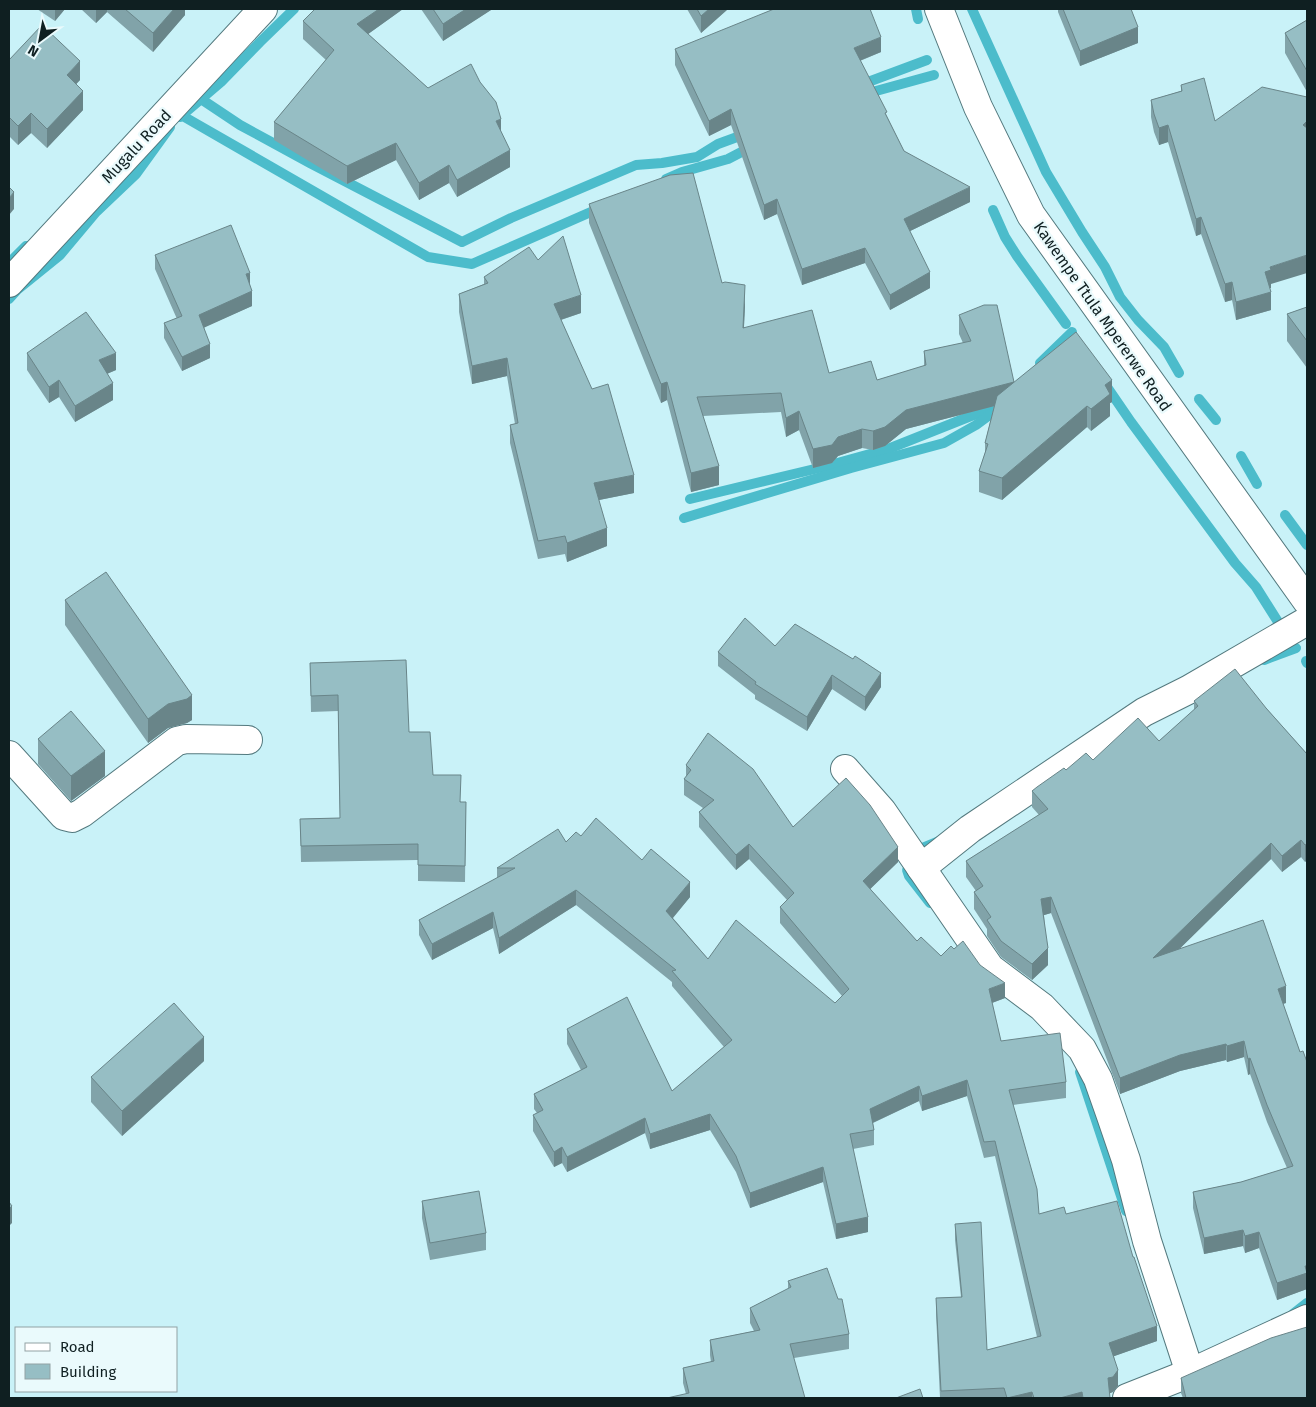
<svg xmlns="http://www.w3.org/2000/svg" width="1316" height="1407" font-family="'Fira Sans',sans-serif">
<rect width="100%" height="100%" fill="#c9f2f8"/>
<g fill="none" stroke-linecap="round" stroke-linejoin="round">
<g stroke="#4cbccb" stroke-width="10">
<polyline points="916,9 918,19"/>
<polyline points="972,9 1046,172 1082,232 1105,267 1120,297 1138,320 1164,347 1179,373"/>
<polyline points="860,85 927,60"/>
<polyline points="864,96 876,91 934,75"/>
<polyline points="201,99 240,125 310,163 462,242 511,218 636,165 662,163 697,157 718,144 748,133"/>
<polyline points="181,115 428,257 472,264 600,208"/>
<polyline points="180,117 221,82 260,42 294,9"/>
<polyline points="666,179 682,172 728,159 753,146"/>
<polyline points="993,210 1005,237 1017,256 1066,324"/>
<polyline points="9,263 26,246"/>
<polyline points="9,299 18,289 60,255 96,212 136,174 170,127"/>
<polyline points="1040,363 1072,332"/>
<polyline points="1105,384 1131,422 1235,563 1256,587 1285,633"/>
<polyline points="1199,399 1216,420"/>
<polyline points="1241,456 1257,484"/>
<polyline points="690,499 823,467 888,449 981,412 994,400"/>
<polyline points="1285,515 1307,545"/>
<polyline points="684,518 851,468 944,443 976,425 1003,405"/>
<polyline points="1264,660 1296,648"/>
<polyline points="1306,661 1307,663"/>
<polyline points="930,903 909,876 907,870 922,848 939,841"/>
<polyline points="1080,1072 1126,1211"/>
<polyline points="1293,1314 1307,1303"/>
</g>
<g stroke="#53797e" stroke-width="30">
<g id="minor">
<polyline points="939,9 978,107 1031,215 1307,601"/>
<polyline points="9,283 263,9"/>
<polyline points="9,755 64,816 72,818 82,813 177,741 186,739 248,740"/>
<polyline points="845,769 882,811 990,968 1042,1007 1082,1049 1098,1079 1111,1116 1126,1160 1147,1241 1190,1373"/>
<polyline points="921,868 970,829 1144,712 1188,690 1307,621"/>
<polyline points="1127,1398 1190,1373 1307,1319"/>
</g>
</g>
<use href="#minor" stroke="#fff" stroke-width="28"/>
</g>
<g fill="#81a3a9">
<polygon points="37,9 65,9 55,21"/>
<polygon points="81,9 185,9 185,15 153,52 107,12 96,23"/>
<polygon points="315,9 403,9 368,34 428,88 501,132 510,167 457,197 449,183 419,200 396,160 347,184 274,140 274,122 326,60 303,39 303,21"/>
<polygon points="421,9 491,9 491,10 443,41"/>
<polygon points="687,9 728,9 701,33"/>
<polygon points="1058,9 1131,9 1138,43 1080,66 1058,12"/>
<polygon points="1307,20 1307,92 1285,53 1285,33"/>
<polygon points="675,49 881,52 860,61 904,151 970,202 910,231 930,288 890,310 865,263 802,285 777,214 764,220 731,125 709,136 675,65"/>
<polygon points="9,60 80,80 76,84 83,110 47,148 31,133 18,145 9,136"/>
<polygon points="1181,85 1215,121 1271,284 1271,288 1270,288 1271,310 1236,320 1232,300 1225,302 1201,234 1196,236 1168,142 1159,145 1154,132 1151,117 1151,100 1181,91"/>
<polygon points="589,204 722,283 745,304 744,327 829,373 877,380 924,366 924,351 963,343 959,334 959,315 1014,382 1112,402 1110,403 1110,416 1091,431 1087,427 1002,500 979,492 979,471 985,453 985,443 994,406 906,429 885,446 873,450 862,448 838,456 832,463 813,468 799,430 786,437 781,412 703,416 719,485 691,492 667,400 661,403 589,223"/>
<polygon points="155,255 250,285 252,306 204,327 210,358 182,371 164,338 164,323 177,319 155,269"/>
<polygon points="538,260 581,313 561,320 634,493 599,500 607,546 567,562 565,554 538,559 510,443 510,425 515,424 507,376 472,384 459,312 459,294 484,284 484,277"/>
<polygon points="1307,307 1307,368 1287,341 1287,314"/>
<polygon points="27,353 116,370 107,374 113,400 75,422 59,397 49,403 27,370"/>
<polygon points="65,600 192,720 187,723 168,728 148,743 65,625"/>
<polygon points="775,646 881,687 865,711 832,689 807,731 755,699 755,695 718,666 718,652"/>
<polygon points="310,663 409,732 433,775 461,802 466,802 465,882 418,881 418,860 301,862 300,819 340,818 338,711 311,712"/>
<polygon points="1194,701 1266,708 1307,754 1307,861 1307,860 1305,862 1301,857 1282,872 1271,859 1178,950 1286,1003 1283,1004 1300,1052 1307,1062 1307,1289 1277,1300 1259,1248 1245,1253 1243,1246 1204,1254 1193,1208 1193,1192 1241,1182 1287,1168 1267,1122 1250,1074 1248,1075 1244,1057 1227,1062 1226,1060 1180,1071 1120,1094 1051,913 1044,915 1048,965 1032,980 1001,957 987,936 987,929 974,909 974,892 976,891 966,877 966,861 1039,815 1032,807 1032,791 1066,770 1093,760 1159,741 1194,710"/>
<polygon points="38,739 105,776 71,801 38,764"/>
<polygon points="686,765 793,827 898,862 870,889 917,941 941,956 1005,998 992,1003 1001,1041 1066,1082 1066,1098 1013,1105 1039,1214 1066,1214 1133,1257 1157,1341 1114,1356 1118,1386 1113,1392 1109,1393 1110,1398 940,1398 936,1314 936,1298 961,1297 955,1240 955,1224 987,1350 1037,1337 995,1156 984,1158 967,1096 922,1111 919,1101 873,1123 874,1130 874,1145 853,1149 868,1232 836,1239 823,1182 750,1208 736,1172 710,1130 650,1149 645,1133 567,1172 562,1163 554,1167 533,1131 533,1115 537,1113 534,1109 534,1094 581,1070 567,1044 567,1029 672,1091 724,1047 672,986 672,982 576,905 499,954 493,928 432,960 419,935 419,920 497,878 497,868 566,842 581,836 642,860 690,897 673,918 708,959 835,1003 842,996 780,923 780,907 787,900 749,859 736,870 699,827 699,812 703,808 684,795 684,779 686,777"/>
<polygon points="204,1061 122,1136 91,1102 91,1077"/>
<polygon points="422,1201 486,1233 486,1250 430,1260 422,1218"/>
<polygon points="788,1281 849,1334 849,1349 794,1358 686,1394 683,1383 683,1368 711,1362 710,1355 710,1340 754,1331 750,1323 750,1308 788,1289"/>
<polygon points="1181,1378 1307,1398 1183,1398 1181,1393"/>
</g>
<g fill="#698589">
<polygon points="55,9 65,9 55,21"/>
<polygon points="96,9 107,9 107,12 96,23"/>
<polygon points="174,9 185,9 185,15 153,52 153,33"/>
<polygon points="379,9 403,9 357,42 357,24"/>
<polygon points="466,9 491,9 491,10 443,41 443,24"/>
<polygon points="709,9 728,9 701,33 701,16"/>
<polygon points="1138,27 1138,43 1080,66 1080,51"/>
<polygon points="881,37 881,52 854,63 854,48"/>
<polygon points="80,61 80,80 67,94 67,75"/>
<polygon points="83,91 83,110 47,148 47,129"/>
<polygon points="731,109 731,125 709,136 709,121"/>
<polygon points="31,113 31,133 18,145 18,126"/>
<polygon points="501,119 501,136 496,121"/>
<polygon points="1307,121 1307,138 1303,125"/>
<polygon points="1168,125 1168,142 1159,145 1159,128"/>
<polygon points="396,143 396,160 347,184 347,166"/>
<polygon points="510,150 510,167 457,197 457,180"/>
<polygon points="449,165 449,183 419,200 419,183"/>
<polygon points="970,187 970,202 904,234 904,219"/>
<polygon points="14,192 14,209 9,215 9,198"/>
<polygon points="777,199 777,214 764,220 764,205"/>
<polygon points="1201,217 1201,234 1196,236 1196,219"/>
<polygon points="865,248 865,263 802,285 802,269"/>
<polygon points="1307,255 1307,273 1271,284 1271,288 1265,290 1265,272 1270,267"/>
<polygon points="930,272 930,288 890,310 890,295"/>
<polygon points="250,273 250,287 246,274"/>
<polygon points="1232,282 1232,300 1225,302 1225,284"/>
<polygon points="745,285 745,304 743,346 743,328"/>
<polygon points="252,291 252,306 199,330 199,315"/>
<polygon points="1271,292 1271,310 1236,320 1236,302"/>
<polygon points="581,295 581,313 554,322 554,304"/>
<polygon points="210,344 210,358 182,371 182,357"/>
<polygon points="116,353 116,370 99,377 99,360"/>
<polygon points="507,358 507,376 472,384 472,366"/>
<polygon points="59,380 59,397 49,403 49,387"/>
<polygon points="1112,380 1112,402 1110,403 1110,416 1091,431 1091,409 1105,385"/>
<polygon points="667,382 667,400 661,403 661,384"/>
<polygon points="1014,382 1014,401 906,429 885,446 873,450 873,431 906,410"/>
<polygon points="113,383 113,400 75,422 75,406"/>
<polygon points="1087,406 1087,427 1002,500 1002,478"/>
<polygon points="799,411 799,430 786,437 786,418"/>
<polygon points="862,429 862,448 838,456 832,463 813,468 813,449 838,437"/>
<polygon points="719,466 719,485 691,492 691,473"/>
<polygon points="634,475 634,493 594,501 594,483"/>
<polygon points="607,528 607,546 567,562 567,543"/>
<polygon points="881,673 881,687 865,711 865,697"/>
<polygon points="832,675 832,689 807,731 807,717"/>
<polygon points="192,695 192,720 187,723 168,728 148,743 148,719 168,704"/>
<polygon points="105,751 105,776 71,801 71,776"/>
<polygon points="1301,840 1301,857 1282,872 1282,856"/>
<polygon points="1271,843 1271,859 1153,975 1153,958"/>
<polygon points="749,844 749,859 736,870 736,855"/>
<polygon points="1307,844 1307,860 1305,862 1305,845"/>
<polygon points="898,847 898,862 863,896 863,881"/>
<polygon points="690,882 690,897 666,926 666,911"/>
<polygon points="576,890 576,905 499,954 499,938"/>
<polygon points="1051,897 1051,913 1041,916 1041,899"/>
<polygon points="493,912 493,928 432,960 432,944"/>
<polygon points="1048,948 1048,965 1032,980 1032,964"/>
<polygon points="1005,983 1005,998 989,1004 989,989"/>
<polygon points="1286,986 1286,1003 1278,1005 1278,989"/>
<polygon points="204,1037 204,1061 122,1136 122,1111"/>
<polygon points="1244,1041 1244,1057 1227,1062 1227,1046"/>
<polygon points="1226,1044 1226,1060 1180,1071 1120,1094 1120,1078 1180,1055"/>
<polygon points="1250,1058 1250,1074 1248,1075 1248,1059"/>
<polygon points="967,1080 967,1096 922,1111 922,1096"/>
<polygon points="919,1086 919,1101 870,1124 870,1109"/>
<polygon points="710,1114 710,1130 650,1149 650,1134"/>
<polygon points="645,1118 645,1133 567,1172 567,1157"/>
<polygon points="562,1147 562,1163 554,1167 554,1152"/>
<polygon points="823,1167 823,1182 750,1208 750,1193"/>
<polygon points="12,1206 12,1223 9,1226 9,1209"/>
<polygon points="868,1217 868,1232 836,1239 836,1224"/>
<polygon points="1243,1230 1243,1246 1204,1254 1204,1238"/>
<polygon points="1259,1232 1259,1248 1245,1253 1245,1236"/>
<polygon points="1305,1266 1307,1266 1307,1289 1277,1300 1277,1283"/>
<polygon points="1157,1326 1157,1341 1109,1358 1109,1343"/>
<polygon points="1118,1370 1118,1386 1113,1392 1108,1394 1108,1378"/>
<polygon points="1032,1392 1032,1398 1007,1398"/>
<polygon points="1082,1392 1082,1398 1060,1398"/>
</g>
<g fill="#96bec4" stroke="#698589">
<polygon points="125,9 174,9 153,33"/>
<polygon points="315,9 379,9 357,24 428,88 471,64 480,82 496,102 501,119 496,121 510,150 457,180 449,165 419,183 396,143 347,166 274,122 334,50 303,21"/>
<polygon points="433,9 466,9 443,24"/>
<polygon points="697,9 709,9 701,16"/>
<polygon points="774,9 870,9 881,37 854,48 887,112 885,113 904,151 970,187 904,219 930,272 890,295 865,248 802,269 777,199 764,205 731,109 709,121 675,49"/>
<polygon points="1063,9 1131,9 1138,27 1080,51"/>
<polygon points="1307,20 1307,71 1285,33"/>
<polygon points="42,25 80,61 67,75 83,91 47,129 31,113 18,126 9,117 9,60"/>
<polygon points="1204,78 1215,121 1262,87 1307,97 1307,121 1303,125 1307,128 1307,255 1270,267 1271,270 1265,272 1271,292 1236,302 1232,282 1225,284 1201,217 1196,219 1168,125 1159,128 1154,114 1151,100 1182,91 1181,85"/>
<polygon points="693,173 722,283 725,282 745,285 743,328 812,310 829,373 871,361 877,380 926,365 924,351 971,341 959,315 984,305 997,305 1014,382 906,410 885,427 873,431 862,429 838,437 832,445 813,449 799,411 786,418 781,393 697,397 719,466 691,473 667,382 661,384 589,204 670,175"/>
<polygon points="9,187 14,192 9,198"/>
<polygon points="231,225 250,273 246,274 252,291 199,315 210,344 182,357 164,323 182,316 155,255"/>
<polygon points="563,236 581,295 554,304 592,389 608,384 634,475 594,483 607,528 567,543 565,536 538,541 510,425 518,423 507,358 472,366 459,294 488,283 484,277 529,247 538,260"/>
<polygon points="1307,307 1307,341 1287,314"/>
<polygon points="86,312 116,353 99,360 113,383 75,406 59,380 49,387 27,353"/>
<polygon points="1076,332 1112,380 1105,385 1110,394 1091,409 1087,406 1002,478 979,471 988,444 985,443 997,396"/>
<polygon points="106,572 192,695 187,699 168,704 148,719 65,600"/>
<polygon points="745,618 775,646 795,624 853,659 855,656 881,673 865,697 832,675 807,717 755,684 756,682 718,652"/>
<polygon points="406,660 409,732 430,732 433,775 461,775 460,802 466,802 465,866 418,865 418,844 301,846 300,819 340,818 338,695 311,696 310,663"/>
<polygon points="1235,669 1266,708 1307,754 1307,845 1307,844 1305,845 1301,840 1282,856 1271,843 1153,958 1263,920 1286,986 1278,989 1300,1052 1303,1051 1307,1062 1307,1266 1305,1266 1307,1273 1277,1283 1259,1232 1245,1236 1243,1230 1204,1238 1193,1192 1241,1182 1293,1166 1267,1105 1250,1058 1248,1059 1244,1041 1227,1046 1226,1044 1180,1055 1120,1078 1051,897 1041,899 1048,948 1032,964 1001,941 987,920 991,917 974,892 983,886 966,861 1048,809 1032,791 1037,787 1064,768 1066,770 1086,753 1093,760 1138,718 1159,741 1198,706 1194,701"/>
<polygon points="71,711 105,751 71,776 38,739"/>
<polygon points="708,733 753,769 793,827 846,778 870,805 898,847 863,881 917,941 921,937 941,956 951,946 954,949 963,941 980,965 1005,983 989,989 1001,1041 1060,1033 1066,1082 1009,1090 1037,1189 1039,1214 1064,1207 1066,1214 1117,1201 1133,1257 1134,1257 1157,1326 1109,1343 1118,1370 1113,1377 1108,1378 1110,1398 1083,1398 1082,1392 1060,1398 1034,1398 1032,1392 1007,1398 1004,1388 941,1391 936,1298 962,1297 955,1224 981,1222 987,1350 1041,1336 995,1141 984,1142 967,1080 922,1096 919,1086 870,1109 874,1130 850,1134 868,1217 836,1224 823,1167 750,1193 736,1156 710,1114 650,1134 645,1118 567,1157 562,1147 554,1152 533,1115 543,1110 534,1094 587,1067 567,1029 627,997 672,1091 732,1040 672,971 676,970 576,890 499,938 493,912 432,944 419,920 515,868 497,868 558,829 566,842 576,832 581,836 596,818 642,860 651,849 690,882 666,911 708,959 736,920 835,1003 849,989 780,907 794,893 749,844 736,855 699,812 714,800 684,779 691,770 686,765"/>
<polygon points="174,1003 204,1037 122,1111 91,1077"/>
<polygon points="479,1191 486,1233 430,1243 422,1201"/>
<polygon points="9,1202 12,1206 9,1209"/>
<polygon points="827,1268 838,1299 842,1299 849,1334 790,1344 805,1398 667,1398 689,1393 683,1368 714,1361 710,1340 760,1330 750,1308 791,1287 788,1281"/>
<polygon points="1307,1327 1307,1398 1186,1398 1181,1378 1271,1338"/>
<polygon points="920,1389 923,1398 896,1398"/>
</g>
<g text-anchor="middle" stroke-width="4.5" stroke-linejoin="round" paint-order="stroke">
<g font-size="16" fill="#0f1f21" stroke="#eafafc">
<text transform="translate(136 146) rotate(-47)" y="6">Mugalu Road</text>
<text transform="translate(1103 316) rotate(55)" y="6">Kawempe Ttula Mpererwe Road</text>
</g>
</g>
<rect width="1316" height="1407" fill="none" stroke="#0f1f21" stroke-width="20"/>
<rect x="15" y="1327" width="162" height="65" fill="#eafafc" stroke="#92a2a4"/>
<rect x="25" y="1343" width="25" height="8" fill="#ffffff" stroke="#92a2a4"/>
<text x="60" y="1352" font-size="15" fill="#0f1f21">Road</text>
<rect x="25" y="1364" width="25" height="15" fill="#96bec4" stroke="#92a2a4"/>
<text x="60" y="1377" font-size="15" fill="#0f1f21">Building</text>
<g transform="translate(40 40) rotate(212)" stroke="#eafafc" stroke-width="4" paint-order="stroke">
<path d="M0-4L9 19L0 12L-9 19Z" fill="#0f1f21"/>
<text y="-8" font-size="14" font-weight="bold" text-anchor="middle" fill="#0f1f21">N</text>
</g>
</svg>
